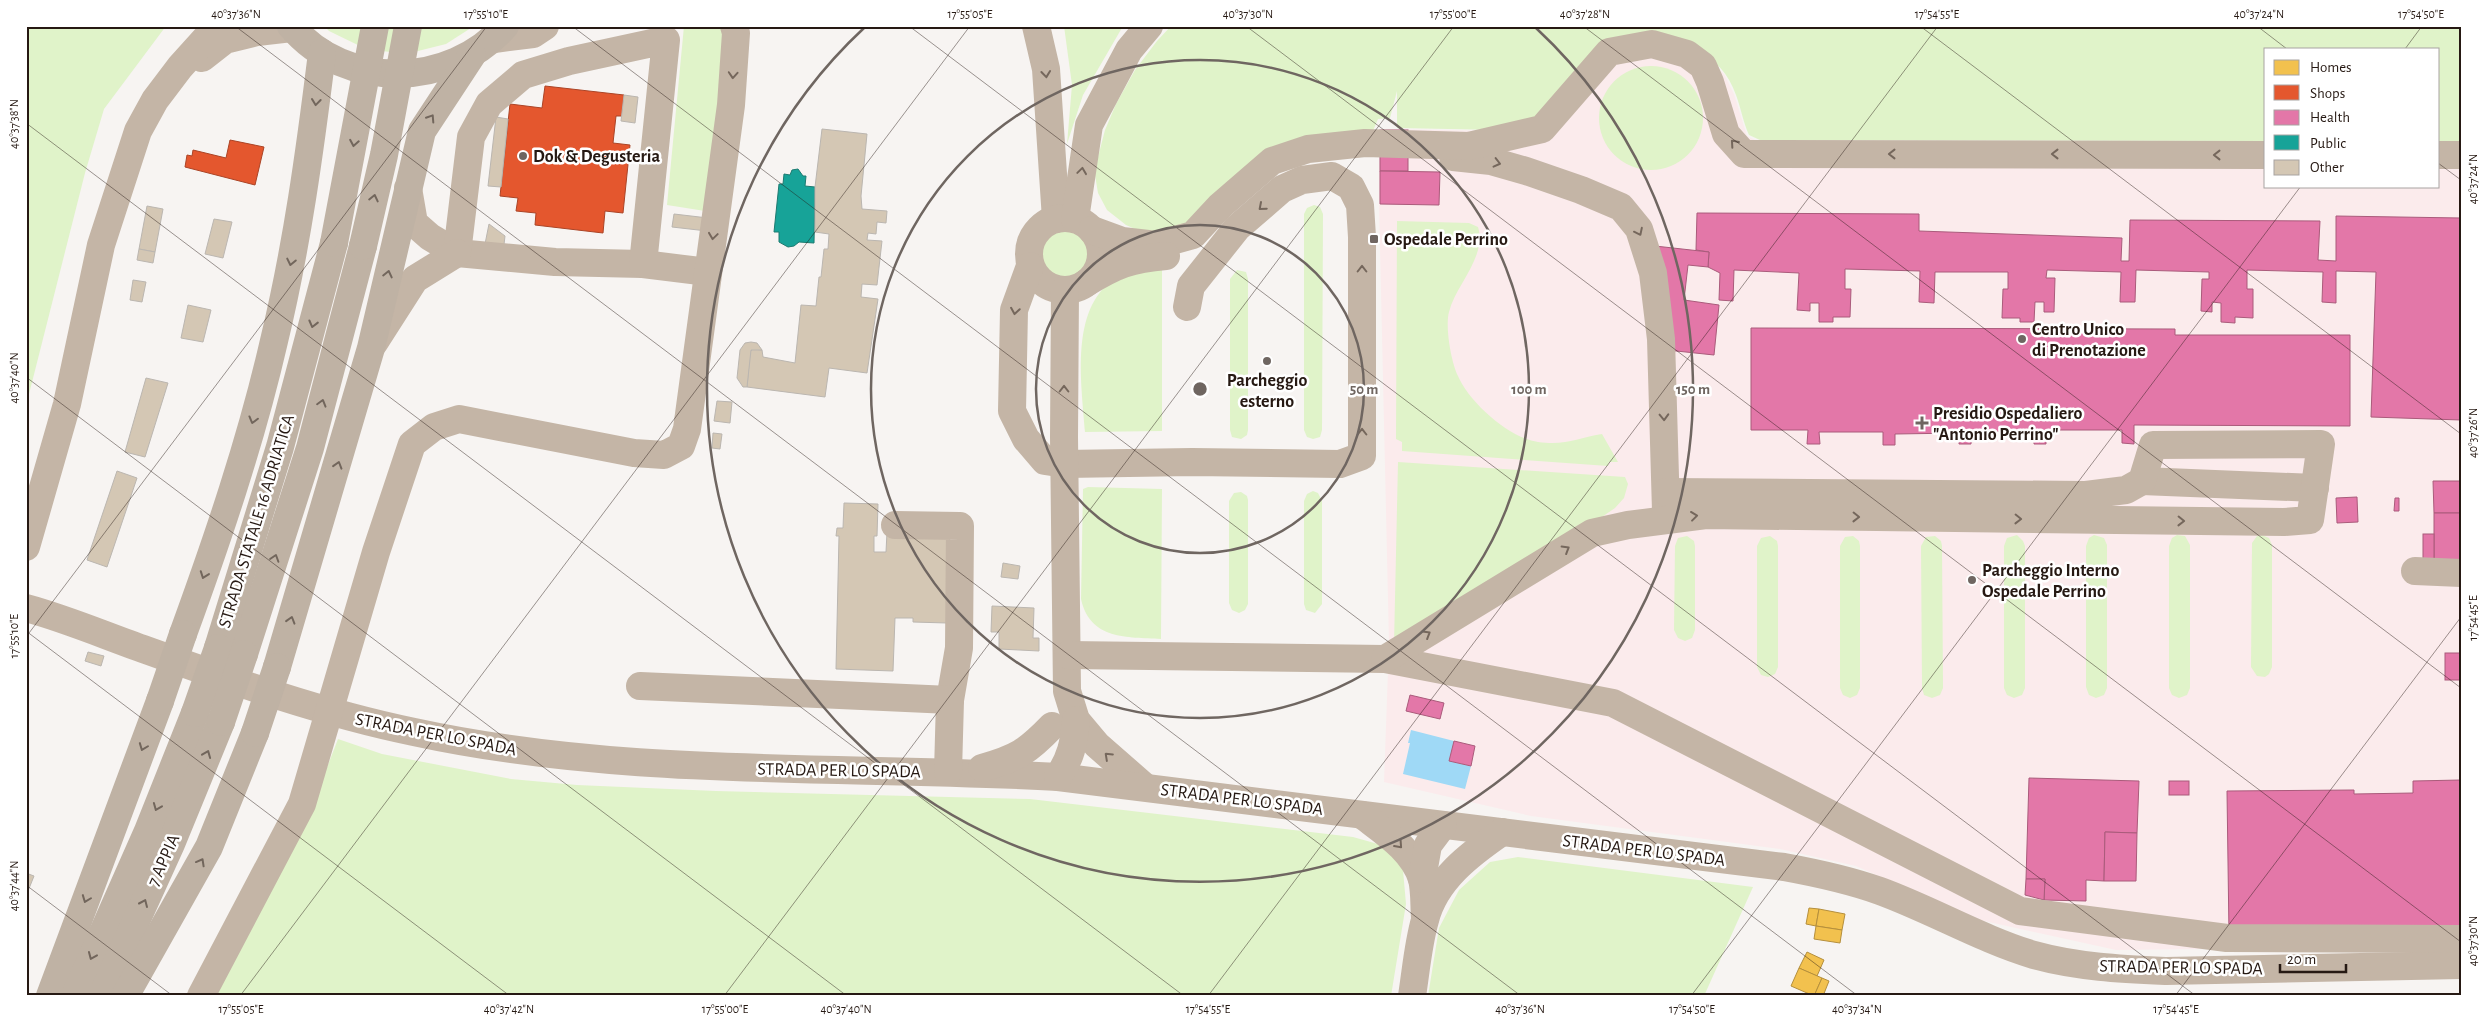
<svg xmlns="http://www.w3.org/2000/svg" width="2487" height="1022" font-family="'Alegreya Sans',sans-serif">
<rect width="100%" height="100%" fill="#f7f4f2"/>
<polygon fill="#fbebec" points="1609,49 1705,55 1724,74 1734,94 1747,136 1759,142 2266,143 2266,186 2438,186 2438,143 2461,143 2461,946 2116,950 1975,919 1856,866 1780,849 1531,816 1384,782 1389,643 1379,203 1379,129 1500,131"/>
<g fill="#e0f3c9">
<polygon points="26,26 166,26 104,109 85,173 26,406"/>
<polygon points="324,26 474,26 446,44 406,54 366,49 329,31"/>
<polygon points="684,26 722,26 725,49 705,211 667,205"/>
<polygon points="1064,26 1123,26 1083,95 1067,144 1072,85"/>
<path d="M 1171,26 L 2461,26 L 2461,141 L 2438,141 L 2438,49 L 2266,49 L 2266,141 L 1760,140 L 1749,135 C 1743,122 1741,108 1736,95 C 1721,51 1684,46 1645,33 L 1571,94 L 1525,124 L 1500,130 L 1397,128 L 1397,91 L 1390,118 L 1378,119 L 1372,133 L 1319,135 L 1186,227 L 1151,236 L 1126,225 L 1107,210 L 1098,193 L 1095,175 L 1098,157 L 1105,130 L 1116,104 L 1135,70 L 1157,41 Z"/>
<circle cx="1651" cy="118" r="52"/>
<polygon points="1314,205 1320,207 1323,214 1322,430 1320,437 1313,439 1307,437 1304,430 1304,214 1307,208"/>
<path d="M 1397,221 L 1469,223 L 1478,227 C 1487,257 1456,284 1449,312 C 1445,326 1451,362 1458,376 C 1469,402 1509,438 1538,442 C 1566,446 1577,438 1602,434 L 1618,462 L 1609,462 L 1608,466 L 1402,451 L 1402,442 L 1396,439 Z"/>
<circle cx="1066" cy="254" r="26"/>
<path d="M 1162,267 L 1162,431 L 1085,432 C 1082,386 1070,316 1109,283 C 1114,280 1119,274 1124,272 C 1136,268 1150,268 1162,267 Z"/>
<polygon points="1237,270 1246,272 1248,279 1248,430 1247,435 1241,439 1232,437 1230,430 1230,279"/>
<polygon points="1398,462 1625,477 1628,484 1624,498 1615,508 1564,543 1394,645"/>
<path d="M 1088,487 L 1162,489 L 1161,639 C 1127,637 1090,640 1081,599 L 1083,489 Z"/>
<polygon points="1313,491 1318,493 1322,501 1322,604 1315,613 1306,610 1304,604 1304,501 1307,494"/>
<polygon points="1241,492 1247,496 1248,500 1248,604 1245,610 1239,613 1232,610 1229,603 1229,501 1234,493"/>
<polygon points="2017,535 2023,541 2025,546 2025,688 2022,695 2014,698 2007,695 2004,688 2004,546 2007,538"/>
<polygon points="2094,535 2104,538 2107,545 2107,688 2104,695 2096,698 2089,695 2086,687 2086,546 2089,538"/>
<polygon points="2177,535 2185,536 2190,545 2190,688 2187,695 2179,698 2172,695 2169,688 2169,546 2172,538"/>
<polygon points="2262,535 2269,538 2272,545 2272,667 2269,674 2265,677 2257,676 2251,667 2252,543 2257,536"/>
<polygon points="1687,536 1694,541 1695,546 1695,630 1692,638 1685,641 1678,638 1674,630 1675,546 1678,538"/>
<polygon points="1770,536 1777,541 1778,546 1778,667 1775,674 1768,677 1761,675 1757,667 1757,546 1761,538"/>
<polygon points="1853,536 1859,541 1860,546 1860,688 1857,695 1850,698 1843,695 1840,688 1840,546 1845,537"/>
<polygon points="1935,536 1941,541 1942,546 1943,688 1940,695 1932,698 1924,695 1922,688 1921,546 1926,537"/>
<polygon points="338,739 382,754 511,779 577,785 716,791 1030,799 1353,837 1385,846 1403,870 1406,904 1391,996 216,996 312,806"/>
<polygon points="1518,857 1753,887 1704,996 1428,996 1439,928 1459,890 1490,862"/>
</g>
<polygon fill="#9fd9f6" points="1411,730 1454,741 1449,761 1471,766 1465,789 1403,774 1410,743 1408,743"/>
<g fill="#f2c14e" stroke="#b58f3c">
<polygon points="1809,908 1819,909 1816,926 1806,924"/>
<polygon points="1819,909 1845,914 1842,930 1816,926"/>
<polygon points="1816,926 1842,930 1840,943 1814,939"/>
<polygon points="1807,952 1824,960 1817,976 1799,968"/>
<polygon points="1799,968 1822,978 1814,996 1791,986"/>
<polygon points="1822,978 1829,981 1823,996 1814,996"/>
</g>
<g fill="#e4572e" stroke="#ab4426">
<polygon points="545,86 624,95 622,116 616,116 613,143 630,145 623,213 605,211 603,233 535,225 536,213 516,211 518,198 500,196 510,104 542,108"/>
<polygon points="230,140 264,147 255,185 185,167 187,155 192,156 193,150 226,158"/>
</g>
<g fill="#e377a8" stroke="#aa5b7b">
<rect x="1380" y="130" width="28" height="41"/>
<polygon points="1380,171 1440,172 1439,205 1380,204"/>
<polygon points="1697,213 1919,214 1919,231 2122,238 2121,261 2129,261 2130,220 2320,221 2318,260 2336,261 2336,216 2461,218 2461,420 2371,417 2376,272 2336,271 2336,303 2322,302 2323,272 2247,270 2247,289 2253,289 2253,318 2235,317 2235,323 2221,322 2221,303 2212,302 2212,312 2201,311 2202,279 2209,279 2209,272 2136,270 2135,302 2120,302 2121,272 2047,270 2046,278 2055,278 2054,312 2044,312 2044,302 2035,302 2034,322 2020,322 2020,318 2002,318 2003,289 2008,289 2008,272 1935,272 1934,303 1919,302 1920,271 1845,269 1845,289 1851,289 1850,317 1833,317 1833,322 1819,322 1819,303 1810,303 1810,311 1797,310 1799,273 1734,270 1733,301 1719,300 1720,273 1708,267 1709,252 1696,250"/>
<polygon points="1655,246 1709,252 1708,267 1688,265 1684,300 1719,305 1714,355 1667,350"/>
<polygon points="1751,328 2175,329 2175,335 2350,335 2350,426 2134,425 2134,444 2122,443 2122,430 2046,430 2046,444 2034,444 2034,432 1971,431 1971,444 1959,444 1959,433 1895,434 1895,445 1883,445 1883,432 1819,432 1820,444 1807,444 1808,430 1751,430"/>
<polygon points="2433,481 2461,481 2461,513 2434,513"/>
<polygon points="2357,497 2358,522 2337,523 2336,498"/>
<polygon points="2395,498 2399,498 2399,511 2394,511"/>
<polygon points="2434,513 2461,513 2461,563 2434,562"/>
<rect x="2423" y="534" width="11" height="28"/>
<rect x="2445" y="653" width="16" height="27"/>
<polygon points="1410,695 1444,703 1440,719 1406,711"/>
<polygon points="1454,741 1475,746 1471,766 1449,761"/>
<polygon points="2029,778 2139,781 2137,833 2105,832 2104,881 2086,880 2086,901 2044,900 2045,879 2026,879"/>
<polygon points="2461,780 2461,931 2229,934 2227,791 2354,790 2354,794 2413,793 2413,781"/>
<rect x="2169" y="781" width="20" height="14"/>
<polygon points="2105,832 2137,833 2136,881 2104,881"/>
<polygon points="2026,879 2045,879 2044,900 2025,895"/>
</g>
<polygon fill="#17a398" stroke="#1c7a70" points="798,169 803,176 806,176 805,186 815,187 814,243 799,242 794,246 788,247 779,242 779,232 774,232 779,184 783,184 784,174 790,175 792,170"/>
<g fill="#d4c7b4" stroke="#bbb6b0">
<polygon points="624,95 638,97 635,123 621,121"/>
<polygon points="496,117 508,119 501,187 488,186"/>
<polygon points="822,129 867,134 861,196 862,209 887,211 886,223 877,222 876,234 868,233 867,240 882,241 877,285 862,284 861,297 878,299 867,373 829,368 825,397 747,387 750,352 753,349 762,350 763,357 795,363 801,305 816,306 819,277 821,277 824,249 828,249 829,234 815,232 815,187"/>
<polygon points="147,206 163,209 155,252 139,249"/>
<polygon points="674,214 708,218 707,231 672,227"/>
<polygon points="214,219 232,222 223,258 205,254"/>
<polygon points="489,224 505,236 503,253 484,249"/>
<polygon points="139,249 155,252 153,263 137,260"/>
<polygon points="133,280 146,282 142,302 130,300"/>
<polygon points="188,305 211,310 203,342 181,338"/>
<polygon points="751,342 757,343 762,350 751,350 747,387 743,387 737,378 740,350 745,343"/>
<polygon points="146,378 168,383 145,457 125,452"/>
<polygon points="717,401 732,402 730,423 714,421"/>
<polygon points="713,433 722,434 720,449 712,448"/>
<polygon points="117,471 137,478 107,567 87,560"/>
<polygon points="844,503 878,504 877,536 874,536 874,552 886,552 887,532 950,534 947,623 913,622 913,618 895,618 893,671 836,669 839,536 836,536 837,528 843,528"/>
<polygon points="1003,563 1020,566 1018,579 1001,577"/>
<polygon points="992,606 1034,608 1033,638 1039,638 1039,651 999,649 999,632 991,632"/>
<polygon points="88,652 104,656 101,666 85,661"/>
<polygon points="26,873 34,876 26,896"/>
</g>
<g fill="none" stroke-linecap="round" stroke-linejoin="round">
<g stroke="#c4b5a6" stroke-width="28">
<polyline points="1036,26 1046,69 1056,219"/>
<polyline points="494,39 533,34 545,26"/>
<polyline points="202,58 225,40 257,32 292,28"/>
<polyline points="2438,155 2461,155"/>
<polyline points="1453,157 1491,161 1526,171 1581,190 1621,207 1639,229 1653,273 1661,339 1666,511"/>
<polyline points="408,188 414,223 430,237 457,253 555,262 643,264"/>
<circle cx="1065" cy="254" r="36"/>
<polyline points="1075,219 1089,125 1129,50 1149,26"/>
<polyline points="1092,230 1122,241 1157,245 1193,235 1220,206 1272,161 1308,149 1365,143 1469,146 1542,129 1609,52 1652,44 1687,54 1703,66 1710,82 1726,134 1744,154 2266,155"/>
<polyline points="457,253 471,137 489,104 523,75 569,61 666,40 643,264 708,272"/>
<polyline points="1030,266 1014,310 1012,411 1026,439 1045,461 1065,464 1192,462 1340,464 1362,456 1362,237 1360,205 1351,187 1332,176 1302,180 1282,189 1237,228 1191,286 1187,307"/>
<path d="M 1086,283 C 1116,265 1130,259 1166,256"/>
<polyline points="1065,290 1064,437 1067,691 1076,720 1097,745 1145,787"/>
<polyline points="374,343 415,279 457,253"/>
<polyline points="2142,481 2315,488"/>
<polyline points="895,525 960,526 959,648 950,700"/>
<polyline points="26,547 67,404 101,245 138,131 155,100 180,67 217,26"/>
<polyline points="2415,571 2461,573"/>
<path d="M 26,608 C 67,619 106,636 146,650 C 235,682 322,713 414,732 C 626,778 844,765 1058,777 L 1784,867 C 1817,873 1849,880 1880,891 C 1932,910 1981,939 2034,955 C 2077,967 2122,969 2166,971 L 2461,965"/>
<polyline points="1068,655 1385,659 1613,703 2020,911 2227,938 2461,939"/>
<polyline points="1385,659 1592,533 1628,525 1706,515 2284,522 2310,520 2321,444 2153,445 2142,481 2126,490 2086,495 1666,492"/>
<polyline points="640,686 950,700 948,772"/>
<path d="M 982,768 C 1017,758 1027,752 1052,726"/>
<path d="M 1058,777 C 1071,758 1074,743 1076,720"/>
<path d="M 1362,815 C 1384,832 1413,850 1422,879 C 1425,891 1424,906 1425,918"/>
<polyline points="1422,879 1428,845 1443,825"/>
<polyline points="201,996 302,804 376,552 412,444 434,427 459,419 634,453 664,455 681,446 687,429 731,105 736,33 734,26"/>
<path d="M 1412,996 C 1416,971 1418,944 1425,920 C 1435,880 1470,854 1502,832"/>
</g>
<g stroke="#bfb2a4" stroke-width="28">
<path d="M 291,26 C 346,91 450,88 505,26"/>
<path d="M 183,634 C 218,538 251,441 274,341 C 297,246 310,150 322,53"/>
<polyline points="218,648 280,447 334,243"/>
<polyline points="244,654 310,448 363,246"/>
<polyline points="277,667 371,348 422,131 472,55"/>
<polyline points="50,996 160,701"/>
<polyline points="75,996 148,831 195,713"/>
<polyline points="102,996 171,844 221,722"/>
<polyline points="125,996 209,847 255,733"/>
</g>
<g stroke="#bfb2a4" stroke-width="28">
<polyline points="334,243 375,26"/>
<polyline points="363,246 384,155 408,26"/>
<polyline points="160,701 183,634"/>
<polyline points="195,713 218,648"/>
<polyline points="221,722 244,654"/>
<polyline points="255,733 277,667"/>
</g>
</g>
<defs><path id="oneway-chevron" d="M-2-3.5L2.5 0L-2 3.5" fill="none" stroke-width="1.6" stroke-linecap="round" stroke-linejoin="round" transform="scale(1.25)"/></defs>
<g stroke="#75675c">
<use href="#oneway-chevron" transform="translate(1046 74) rotate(84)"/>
<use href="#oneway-chevron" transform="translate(733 75) rotate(94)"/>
<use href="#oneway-chevron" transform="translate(1734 143) rotate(-131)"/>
<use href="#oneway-chevron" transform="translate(1892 154) rotate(-180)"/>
<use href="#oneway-chevron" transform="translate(2055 154) rotate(-180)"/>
<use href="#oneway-chevron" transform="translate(2217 155) rotate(-180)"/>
<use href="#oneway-chevron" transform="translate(1497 163) rotate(14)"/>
<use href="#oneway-chevron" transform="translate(1082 171) rotate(-82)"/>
<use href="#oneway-chevron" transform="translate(1262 207) rotate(139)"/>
<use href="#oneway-chevron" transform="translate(1639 232) rotate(64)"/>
<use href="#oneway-chevron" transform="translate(713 236) rotate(98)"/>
<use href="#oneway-chevron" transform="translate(1362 269) rotate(-90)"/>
<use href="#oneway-chevron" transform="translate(1015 311) rotate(99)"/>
<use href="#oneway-chevron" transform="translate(1064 389) rotate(-90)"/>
<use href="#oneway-chevron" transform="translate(1664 417) rotate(88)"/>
<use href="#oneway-chevron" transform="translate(1362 432) rotate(-90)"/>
<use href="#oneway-chevron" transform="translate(1694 516) rotate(-7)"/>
<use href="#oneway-chevron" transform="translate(1856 517) rotate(1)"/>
<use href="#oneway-chevron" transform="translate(2018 519) rotate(1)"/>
<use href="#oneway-chevron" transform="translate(2181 521) rotate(1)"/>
<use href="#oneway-chevron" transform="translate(1566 549) rotate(-31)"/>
<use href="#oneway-chevron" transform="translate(1427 634) rotate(-31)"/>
<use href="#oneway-chevron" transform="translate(1108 756) rotate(-137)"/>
<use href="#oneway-chevron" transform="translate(1399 845) rotate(48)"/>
</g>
<g stroke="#72665c">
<use href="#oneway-chevron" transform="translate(316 102) rotate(97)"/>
<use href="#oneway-chevron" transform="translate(431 118) rotate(-57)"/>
<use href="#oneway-chevron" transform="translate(354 143) rotate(100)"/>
<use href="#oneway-chevron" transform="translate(374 198) rotate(-77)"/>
<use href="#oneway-chevron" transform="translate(291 262) rotate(102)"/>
<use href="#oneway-chevron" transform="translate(388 274) rotate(-77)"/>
<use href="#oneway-chevron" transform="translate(313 324) rotate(104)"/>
<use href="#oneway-chevron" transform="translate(322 403) rotate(-74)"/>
<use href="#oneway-chevron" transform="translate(253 420) rotate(105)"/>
<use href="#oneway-chevron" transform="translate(338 465) rotate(-73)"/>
<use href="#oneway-chevron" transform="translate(275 558) rotate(-72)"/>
<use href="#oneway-chevron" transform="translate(204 575) rotate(110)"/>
<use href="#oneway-chevron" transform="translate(291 620) rotate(-73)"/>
<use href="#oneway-chevron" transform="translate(143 747) rotate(111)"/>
<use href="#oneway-chevron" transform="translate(207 754) rotate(-68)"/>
<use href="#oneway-chevron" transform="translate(157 807) rotate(112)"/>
<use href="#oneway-chevron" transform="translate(201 862) rotate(-61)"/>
<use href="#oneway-chevron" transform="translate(86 899) rotate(111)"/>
<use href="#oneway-chevron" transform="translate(144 903) rotate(-66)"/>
<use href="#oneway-chevron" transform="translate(92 956) rotate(113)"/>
</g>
<path fill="none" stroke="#261913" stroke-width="1" stroke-opacity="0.45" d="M 235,26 L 1521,996M 572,26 L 1858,996M 909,26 L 2196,996M 1246,26 L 2461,942M 1583,26 L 2461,688M 1920,26 L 2461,434M 2257,26 L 2287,49M 2405,49 L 2422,26M 26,123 L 1184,996M 2438,163 L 2461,180M 26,377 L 847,996M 26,631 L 510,996M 26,637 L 487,26M 26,885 L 173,996M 240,996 L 970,26M 724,996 L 1454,26M 1208,996 L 1938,26M 1691,996 L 2301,186M 2175,996 L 2461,617"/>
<g fill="none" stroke="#6f6661" stroke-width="2.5">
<circle cx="1200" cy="389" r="164"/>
<circle cx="1200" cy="389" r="329"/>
<path d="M1536 28A493 493 0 1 1 864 28"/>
</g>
<g fill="#6f6661" stroke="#fff" stroke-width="2">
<circle cx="523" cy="156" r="5"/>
<rect x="1369" y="234" width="10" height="10" rx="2.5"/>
<circle cx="2022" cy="339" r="5"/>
<circle cx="1267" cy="361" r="5"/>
<path d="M1919.5 415.5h5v5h5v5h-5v5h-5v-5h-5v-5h5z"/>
<circle cx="1972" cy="580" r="5"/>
</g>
<g text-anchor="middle" stroke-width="5" stroke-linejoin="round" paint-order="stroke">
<g font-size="18" font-weight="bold" fill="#261913" stroke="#fff" text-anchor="start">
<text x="533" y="162">Dok &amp; Degusteria</text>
<text x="1384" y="245">Ospedale Perrino</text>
<text x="2032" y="335">Centro Unico<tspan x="2032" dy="21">di Prenotazione</tspan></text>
<text x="1267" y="386" text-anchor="middle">Parcheggio<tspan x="1267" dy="21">esterno</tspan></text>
<text x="1933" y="419">Presidio Ospedaliero<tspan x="1933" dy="21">"Antonio Perrino"</tspan></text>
<text x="1982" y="576">Parcheggio Interno<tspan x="1982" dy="21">Ospedale Perrino</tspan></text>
</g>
<g font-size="18" fill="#261913" stroke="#fff">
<text transform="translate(256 521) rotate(-73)" y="6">STRADA STATALE 16 ADRIATICA</text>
<text transform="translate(436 734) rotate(11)" y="6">STRADA PER LO SPADA</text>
<text transform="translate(839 770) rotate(1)" y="6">STRADA PER LO SPADA</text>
<text transform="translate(1242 799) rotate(7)" y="6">STRADA PER LO SPADA</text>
<text transform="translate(1644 850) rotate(7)" y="6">STRADA PER LO SPADA</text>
<text transform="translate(163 860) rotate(-66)" y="6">7 APPIA</text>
<text transform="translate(2181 967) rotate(1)" y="6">STRADA PER LO SPADA</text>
</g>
</g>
<circle cx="1200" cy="389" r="8" fill="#6f6661" stroke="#fff" stroke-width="2.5"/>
<g font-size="15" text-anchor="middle" font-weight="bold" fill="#6f6661" stroke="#fff" stroke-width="5" stroke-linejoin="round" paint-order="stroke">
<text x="1364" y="394">50 m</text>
<text x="1529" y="394">100 m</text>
<text x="1693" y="394">150 m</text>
</g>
<rect width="2487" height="1022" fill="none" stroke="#ffffff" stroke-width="55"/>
<rect x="2264" y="48" width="175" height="140" fill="#ffffff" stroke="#a8a3a1"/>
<rect x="2274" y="60" width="25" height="15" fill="#f2c14e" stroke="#a8a3a1"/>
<text x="2310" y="72" font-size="15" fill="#261913">Homes</text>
<rect x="2274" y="85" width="25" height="15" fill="#e4572e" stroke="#a8a3a1"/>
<text x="2310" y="98" font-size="15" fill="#261913">Shops</text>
<rect x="2274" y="110" width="25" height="15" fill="#e377a8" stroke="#a8a3a1"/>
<text x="2310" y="122" font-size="15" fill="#261913">Health</text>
<rect x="2274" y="135" width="25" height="15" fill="#17a398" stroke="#a8a3a1"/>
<text x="2310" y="148" font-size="15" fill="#261913">Public</text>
<rect x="2274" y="160" width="25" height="15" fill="#d4c7b4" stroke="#a8a3a1"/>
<text x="2310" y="172" font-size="15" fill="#261913">Other</text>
<path d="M2280 964v8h66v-8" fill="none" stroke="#261913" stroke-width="2.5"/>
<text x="2287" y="964" font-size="15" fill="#261913" stroke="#ffffff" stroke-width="4" paint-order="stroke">20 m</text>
<rect x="28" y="28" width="2432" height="966" fill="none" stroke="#261913" stroke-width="2"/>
<g font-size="12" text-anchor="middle" fill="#261913">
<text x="236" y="18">40°37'36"N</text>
<text x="486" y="18">17°55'10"E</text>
<text x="970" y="18">17°55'05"E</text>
<text x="1248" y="18">40°37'30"N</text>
<text x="1453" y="18">17°55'00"E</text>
<text x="1585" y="18">40°37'28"N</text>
<text x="1937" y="18">17°54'55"E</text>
<text x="2259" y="18">40°37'24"N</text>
<text x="2421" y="18">17°54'50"E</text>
<text transform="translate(14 124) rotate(-90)" y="4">40°37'38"N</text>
<text transform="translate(2473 179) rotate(-90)" y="4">40°37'24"N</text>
<text transform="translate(14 378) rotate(-90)" y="4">40°37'40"N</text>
<text transform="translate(2473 433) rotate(-90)" y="4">40°37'26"N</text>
<text transform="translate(2473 618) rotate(-90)" y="4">17°54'45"E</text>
<text transform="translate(14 636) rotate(-90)" y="4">17°55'10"E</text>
<text transform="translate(14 886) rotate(-90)" y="4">40°37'44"N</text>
<text transform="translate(2473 941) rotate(-90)" y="4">40°37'30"N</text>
<text x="241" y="1013">17°55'05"E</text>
<text x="509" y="1013">40°37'42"N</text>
<text x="725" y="1013">17°55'00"E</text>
<text x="846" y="1013">40°37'40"N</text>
<text x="1208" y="1013">17°54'55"E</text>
<text x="1520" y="1013">40°37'36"N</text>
<text x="1692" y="1013">17°54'50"E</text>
<text x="1857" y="1013">40°37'34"N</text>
<text x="2176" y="1013">17°54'45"E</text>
</g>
</svg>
